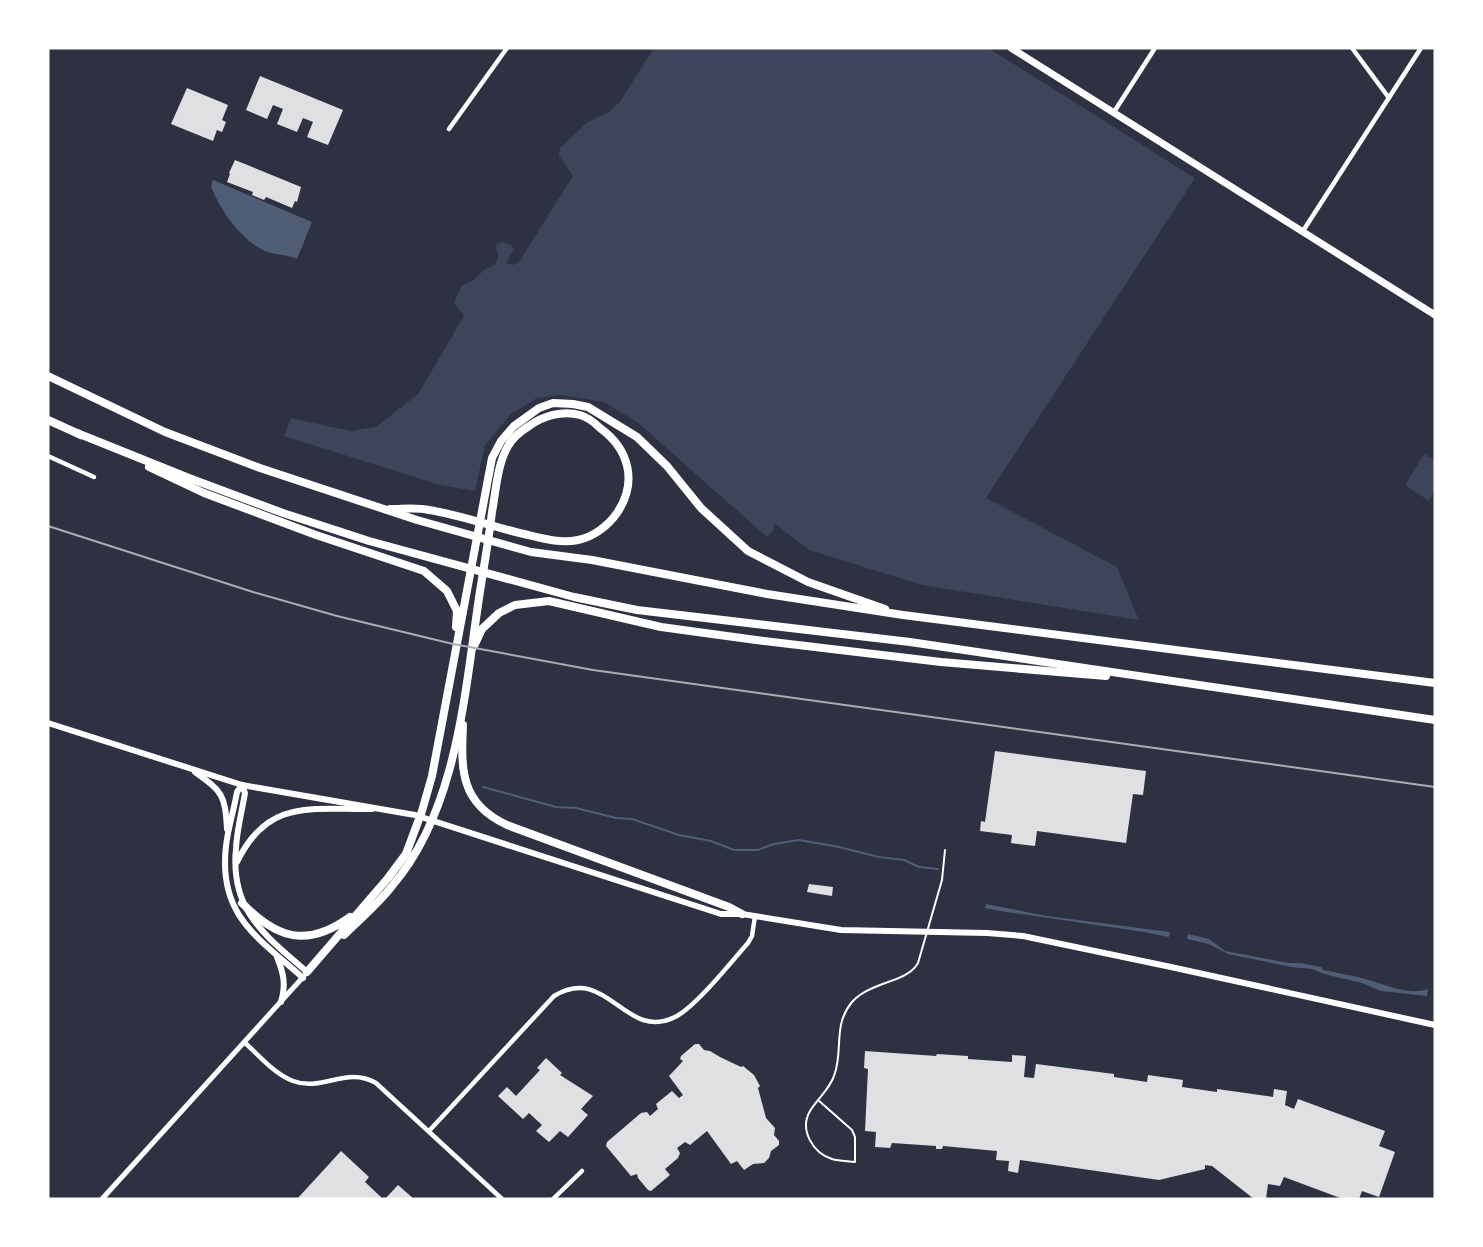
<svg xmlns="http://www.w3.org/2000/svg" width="1483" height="1247" font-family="'Roboto Serif',serif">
<rect width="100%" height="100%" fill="#2d3142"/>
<g fill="#3c4559">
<path d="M 654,48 L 988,48 L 1195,178 L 986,498 L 1117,567 L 1139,620 L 922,585 L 809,550 L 774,523 L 774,530 L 767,537 L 637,422 L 604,402 L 561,395 L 537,398 L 510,415 L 485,445 L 475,491 L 440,485 L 284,436 L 291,418 L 350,431 L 376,427 L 418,394 L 464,316 L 454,303 L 462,285 C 481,280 476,271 495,265 L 499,256 L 495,246 L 502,242 L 510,244 L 514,249 L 506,263 L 513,265 L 519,262 L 573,176 L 559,156 L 560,148 L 588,122 L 607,113 L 619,103 Z"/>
<polygon points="1424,454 1433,459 1435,456 1435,490 1429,501 1405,485"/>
</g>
<g fill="#4f5d75">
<path d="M 213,180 L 312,222 L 297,259 C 286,254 275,255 265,251 C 242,241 219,209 211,186 Z"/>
<polygon points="986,904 1047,916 1170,932 1169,937 1144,932 1000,911 985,908"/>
<path d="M 1188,934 L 1209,939 L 1225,951 L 1289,963 L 1300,963 L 1321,967 L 1323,970 C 1337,973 1351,975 1365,979 C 1385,984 1407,996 1428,989 L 1427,996 L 1381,991 L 1362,983 L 1324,974 L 1312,969 L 1291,967 L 1228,954 L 1209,944 L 1187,939 Z"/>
</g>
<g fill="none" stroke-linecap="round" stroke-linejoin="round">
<polyline stroke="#4f5d75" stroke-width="2" points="483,787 556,807 576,808 616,818 632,819 679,835 711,841 734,850 758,850 774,844 799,840 839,847 879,857 904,860 919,867 938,869"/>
</g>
<g fill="#e0e0e3">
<polygon points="260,76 343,110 328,145 307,137 313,122 303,118 297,132 277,124 283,109 273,105 267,119 246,110"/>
<polygon points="187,88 228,105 222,120 226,122 222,132 217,130 213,141 171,124"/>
<polygon points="235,160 301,187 297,202 295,201 292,208 266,197 264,200 252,195 253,192 227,182 230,174 229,173"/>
<polygon points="995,751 1146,771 1143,795 1133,794 1126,843 1037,831 1035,846 1011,843 1012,835 980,831 981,821 985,822"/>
<polygon points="809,884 833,887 832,896 807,892"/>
<polygon points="695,1044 699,1044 704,1050 710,1051 720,1057 741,1067 743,1066 754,1075 760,1086 758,1088 766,1118 775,1128 774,1135 779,1141 779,1145 771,1151 769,1158 764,1163 753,1164 744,1170 737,1161 731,1164 707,1131 690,1145 685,1142 677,1148 680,1153 678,1158 665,1169 670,1175 651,1191 648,1190 638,1178 637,1174 631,1176 606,1146 607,1142 641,1113 647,1112 650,1116 658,1109 656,1104 672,1091 679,1098 683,1095 669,1076 683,1061 680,1059 681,1056"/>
<polygon points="865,1051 936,1056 937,1054 968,1056 968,1059 1012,1062 1012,1055 1026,1056 1024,1077 1034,1078 1036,1064 1114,1074 1114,1077 1147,1082 1148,1075 1183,1080 1182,1087 1217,1092 1217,1089 1273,1097 1274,1089 1287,1091 1285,1105 1294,1109 1298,1099 1385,1131 1379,1146 1395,1152 1379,1197 1362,1191 1359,1199 1343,1199 1284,1177 1280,1186 1268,1184 1266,1199 1254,1199 1212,1166 1205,1165 1205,1169 1159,1180 1020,1160 1018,1173 1008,1171 1009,1161 996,1160 997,1151 943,1146 942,1149 936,1149 936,1146 892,1143 890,1148 875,1147 876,1132 865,1131 868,1069 864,1068"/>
<polygon points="546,1058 562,1073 560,1075 593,1096 581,1109 588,1115 568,1137 560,1131 549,1142 536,1131 542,1125 529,1113 523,1119 498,1096 507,1087 516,1096 540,1070 537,1068"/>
<polygon points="341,1151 369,1177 365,1182 383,1199 297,1199"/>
<polygon points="398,1185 414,1199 385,1199"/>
</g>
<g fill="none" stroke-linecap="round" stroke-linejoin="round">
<path stroke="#fff" stroke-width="2" d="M 818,1100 L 852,1130 L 855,1137 L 855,1162 C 847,1161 839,1161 832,1159 C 813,1153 799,1130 810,1111 C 818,1098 831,1088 835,1073 C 843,1048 833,1025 852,1002 C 871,981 907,983 918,963 L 942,880 L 945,850"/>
<g stroke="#fff" stroke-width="4.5">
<polyline points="1352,48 1389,98"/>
<polyline points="1114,112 1155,48"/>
<polyline points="449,129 507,48"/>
<polyline points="1303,231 1421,48"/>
<polyline points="48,456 94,477"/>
<path d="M 245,1043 C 259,1055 274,1074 293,1081 C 322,1092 346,1066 376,1083 L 502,1199"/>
<path d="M 429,1131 L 554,996 C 608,963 625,1044 677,1016 C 698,1004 731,962 748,943 L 752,936 L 755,916"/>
<polyline points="553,1199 582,1171"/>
</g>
<polyline stroke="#fff" stroke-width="5" points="102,1199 304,976"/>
<g stroke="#fff" stroke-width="6">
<polyline points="48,723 242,785 415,815 721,914 742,914 841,930 987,933 1023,936 1171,967 1435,1025"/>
<path d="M 195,772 C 223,792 225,795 227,829"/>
<path d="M 242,785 L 237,792 C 234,810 228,828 226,846 C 218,915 257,937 303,978"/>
<path d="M 242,785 L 245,793 C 242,811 237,829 236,848 C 230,911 264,934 307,972"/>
<path d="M 237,862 C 268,798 311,810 372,809"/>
<path d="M 277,957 C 284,974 286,985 281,1002"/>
</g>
<polyline stroke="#fff" stroke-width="7" points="1011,48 1435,315"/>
<g stroke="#fff" stroke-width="8">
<polyline points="48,376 165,432 260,468 417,520 531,552 592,560 767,594 903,615 1435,683"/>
<polyline points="48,420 81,435"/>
<polyline points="77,433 189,478 283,513 369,541 574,597 637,610 910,642 1435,720"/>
<polyline points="149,467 204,493 316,535 424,571 447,591 457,611 456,627"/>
<polyline points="474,646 482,629 499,613 515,605 549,601 661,627 756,640 941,662 1106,676"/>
<path d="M 463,725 C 461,770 460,803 507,825 L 729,907 L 742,914"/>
<path d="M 242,903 C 277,939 307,948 350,917"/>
<path d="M 344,935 C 360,919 378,904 392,886 C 460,807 465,684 481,585 C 485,561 489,537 492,512 C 496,491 497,465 508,446 C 513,437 521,431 529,426 C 543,416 562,410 580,415 C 587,417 595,423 600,428 C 629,449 638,482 617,513 C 608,526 593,537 578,540 C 560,544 541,538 524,534 C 493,527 461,515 429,510 C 417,507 403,509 390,509"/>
<polyline points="307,972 388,878 406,854 422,811 432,776 492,458 501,441 514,426 539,408 553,403 573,404 588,407 637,437 667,466 701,508 748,551 808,582 885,609"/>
</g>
<polyline stroke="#abadb3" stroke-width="2" points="48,526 253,592 337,616 453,644 593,670 1435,787"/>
</g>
<rect width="1483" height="1247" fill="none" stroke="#ffffff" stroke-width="99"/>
</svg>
